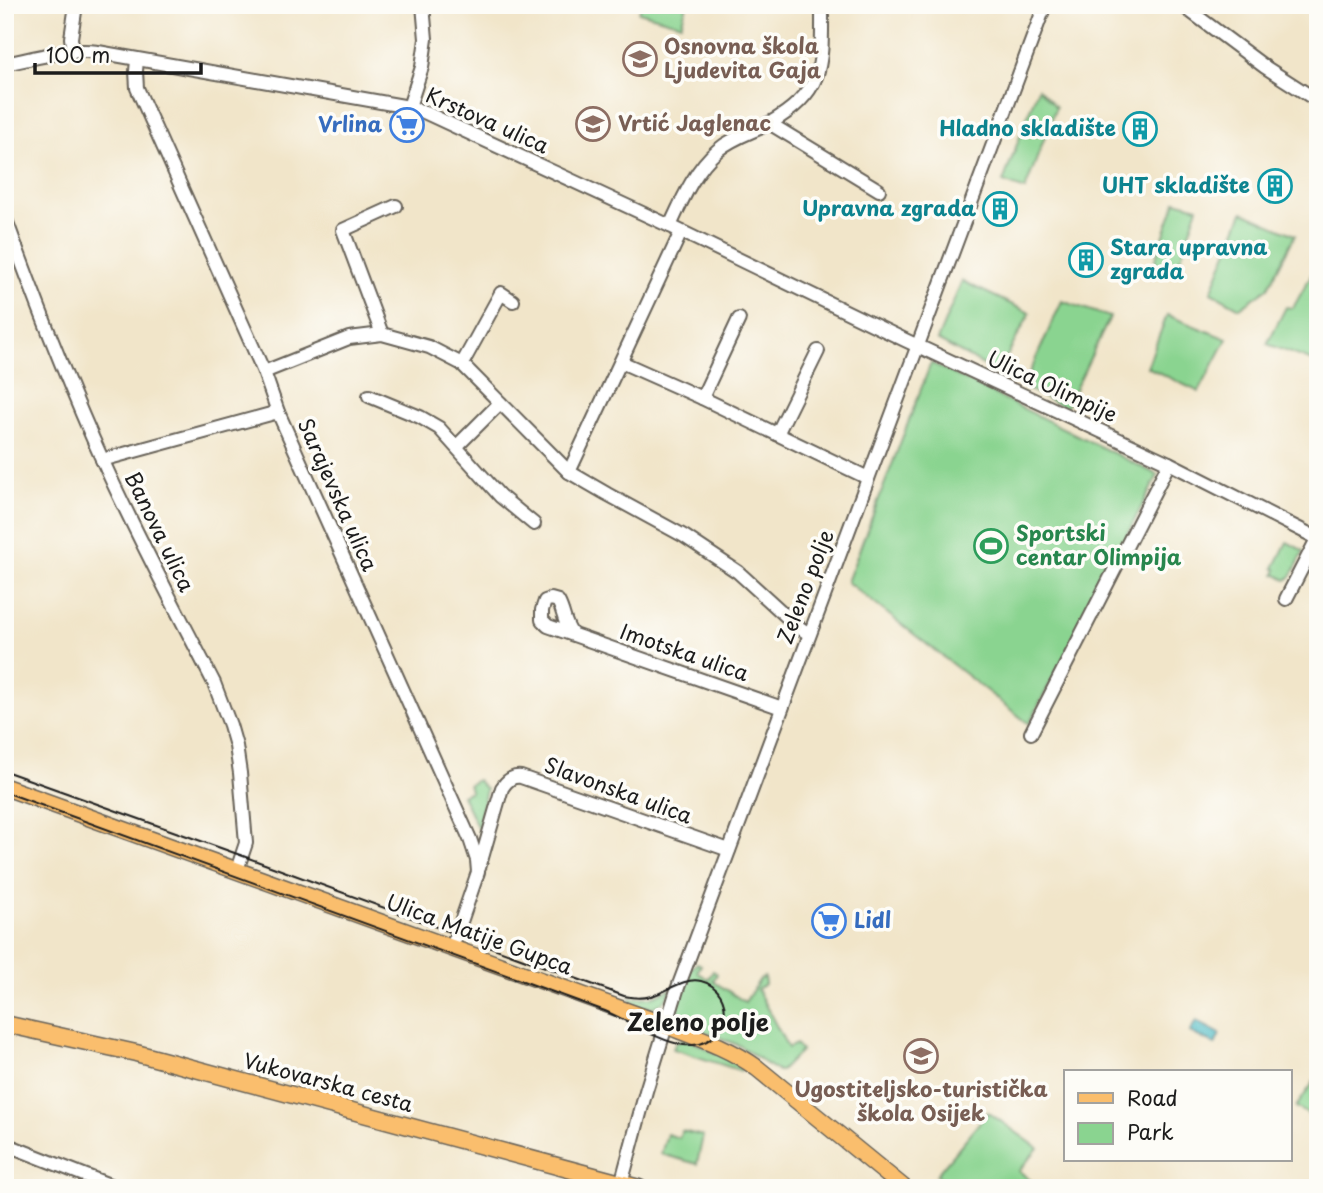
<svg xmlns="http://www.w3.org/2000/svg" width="1323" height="1193" font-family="'Playpen Sans',sans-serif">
<rect width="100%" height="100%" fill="#fdfcf7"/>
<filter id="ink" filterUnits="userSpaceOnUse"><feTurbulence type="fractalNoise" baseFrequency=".0143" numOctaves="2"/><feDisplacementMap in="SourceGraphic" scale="14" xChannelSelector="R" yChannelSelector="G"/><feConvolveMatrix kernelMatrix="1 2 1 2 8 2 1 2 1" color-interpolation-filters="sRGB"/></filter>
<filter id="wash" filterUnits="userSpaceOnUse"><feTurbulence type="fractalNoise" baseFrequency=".00686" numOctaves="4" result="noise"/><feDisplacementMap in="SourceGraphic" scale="28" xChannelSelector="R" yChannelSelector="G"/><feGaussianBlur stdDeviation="1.57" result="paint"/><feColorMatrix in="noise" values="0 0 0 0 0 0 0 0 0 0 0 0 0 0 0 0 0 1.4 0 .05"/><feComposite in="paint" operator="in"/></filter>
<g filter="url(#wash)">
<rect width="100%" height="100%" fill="#f1e5c9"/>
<g fill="#8ad490" stroke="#537856" stroke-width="2">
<polygon points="641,5 687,5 681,24 639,12"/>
<polygon points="1038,88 1056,107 1025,190 1003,182"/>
<polygon points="1176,201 1198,207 1177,269 1154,263"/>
<polygon points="1243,212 1295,235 1268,288 1240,308 1211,292"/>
<polygon points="1318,263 1318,363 1267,344 1286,307 1293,308"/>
<polygon points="962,281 1030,313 998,373 937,340"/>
<polygon points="1062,301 1110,317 1066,408 1023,387"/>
<polygon points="1167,315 1227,339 1199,392 1147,367"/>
<polygon points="931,363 1158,475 1029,724 847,582"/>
<polygon points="1287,542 1304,551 1291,577 1286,580 1275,574 1277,570 1274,568"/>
<polygon points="477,780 486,789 479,823 485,827 484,831 480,833 462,795 471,791 469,785"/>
<polygon points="697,963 701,965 697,972 708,979 713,971 717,974 713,981 745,1002 760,979 764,977 765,984 757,989 788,1048 796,1044 801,1051 781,1071 777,1071 740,1046 687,1024 681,1018 677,1007 690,970"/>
<path d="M 670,989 L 672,990 C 659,1012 651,1009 629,1002 L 630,998 L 652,997 Z"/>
<polygon points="684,1039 688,1039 741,1066 741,1071 673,1049 676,1042"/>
<polygon points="1318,1076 1318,1120 1296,1107"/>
<polygon points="988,1112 1038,1148 1019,1171 1040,1188 952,1188 936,1175"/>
<polygon points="682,1131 703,1136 697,1164 661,1154 667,1134 679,1138"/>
</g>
<polygon fill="#4dbbc5" stroke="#346c70" stroke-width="2" points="1196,1021 1220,1034 1215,1045 1190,1032"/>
</g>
<g filter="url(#ink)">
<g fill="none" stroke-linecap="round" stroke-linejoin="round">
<g stroke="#676259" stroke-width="16">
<g id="minor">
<polyline points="1182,5 1265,67 1318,101"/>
<polyline points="73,52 71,38 76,5"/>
<polyline points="137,60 136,71 137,88 264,372 278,412 470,839 477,860 478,872 452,948"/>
<path d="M 5,64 C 35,58 68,48 98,52 L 409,107 L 424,112 L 670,226 L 905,340 L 1169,463 L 1317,538"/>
<polyline points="409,107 422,67 426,39 423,5"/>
<polyline points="769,123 879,190"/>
<path d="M 5,217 C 35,299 66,380 102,459 C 136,535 176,609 214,683 L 230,725 L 236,746 L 240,773 L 246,843 L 237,870"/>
<path d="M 670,226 C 682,200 695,169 718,150 C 733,137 753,132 770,123 C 826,91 822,63 822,5"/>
<polyline points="382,334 343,230 396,206"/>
<polyline points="621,362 702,398 868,478"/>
<polyline points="462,364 501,293 513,301"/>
<polyline points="264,372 349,338 382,334 429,347 462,364 569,472 607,494 684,536 738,572 797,626 809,634"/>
<polyline points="369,396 420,417 439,428 500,496 534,524"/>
<polyline points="702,398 739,319"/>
<polyline points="777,434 818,351"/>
<polyline points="457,446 500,403"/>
<polyline points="102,460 278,412"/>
<polyline points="569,472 681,232"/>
<polyline points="1286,599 1318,537"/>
<path d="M 572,634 C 563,622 565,614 558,601 L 551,599 L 545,601 L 542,610 L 542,620 L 548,626 L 782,708"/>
<polyline points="1031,733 1169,463"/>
<path d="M 479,868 L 502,788 C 507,780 512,776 521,777 L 729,850"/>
<polyline points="5,1144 117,1188"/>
<polyline points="620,1188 646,1091 677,990 1045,5"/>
</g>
</g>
<g stroke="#676259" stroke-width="19">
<g id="major">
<path d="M 5,787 L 665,1025 C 696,1037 730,1048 757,1068 L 904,1188"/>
<polyline points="5,1024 136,1053 639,1188"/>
</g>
</g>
<use href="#minor" stroke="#fff" stroke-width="12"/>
<use href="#major" stroke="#fabe6d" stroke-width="16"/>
<path stroke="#1c1c1c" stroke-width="2" d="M 5,771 L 243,856 L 624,996 C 633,998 642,999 651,996 C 668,992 683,977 701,981 C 738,990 731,1049 684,1045 C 660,1042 629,1021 605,1011 L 5,792"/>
</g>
</g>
<defs>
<g id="school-ring" transform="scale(1.75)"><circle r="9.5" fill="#fdfcf7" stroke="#8d6e63" stroke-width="1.5"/><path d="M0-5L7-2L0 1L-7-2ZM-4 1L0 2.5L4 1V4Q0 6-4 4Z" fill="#8d6e63"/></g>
<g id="supermarket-ring" transform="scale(1.75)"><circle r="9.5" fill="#fdfcf7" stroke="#3f7fe0" stroke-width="1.5"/><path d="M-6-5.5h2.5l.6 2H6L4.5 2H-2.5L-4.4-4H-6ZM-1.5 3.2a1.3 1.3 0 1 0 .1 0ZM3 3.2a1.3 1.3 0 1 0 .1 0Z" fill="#3f7fe0"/></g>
<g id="building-ring" transform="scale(1.75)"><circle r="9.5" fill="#fdfcf7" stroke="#0f9aa8" stroke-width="1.5"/><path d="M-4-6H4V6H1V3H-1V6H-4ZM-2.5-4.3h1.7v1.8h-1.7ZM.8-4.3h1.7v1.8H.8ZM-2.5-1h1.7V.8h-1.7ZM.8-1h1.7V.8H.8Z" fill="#0f9aa8"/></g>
<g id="stadium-ring" transform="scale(1.75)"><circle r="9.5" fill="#fdfcf7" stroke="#2e9e5b" stroke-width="1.5"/><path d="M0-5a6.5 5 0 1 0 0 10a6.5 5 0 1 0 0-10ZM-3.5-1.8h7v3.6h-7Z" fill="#2e9e5b"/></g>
</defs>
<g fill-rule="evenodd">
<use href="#school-ring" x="640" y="59"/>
<use href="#school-ring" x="593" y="124"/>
<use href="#supermarket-ring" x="407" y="125"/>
<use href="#building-ring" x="1140" y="129"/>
<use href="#building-ring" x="1275" y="186"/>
<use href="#building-ring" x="1000" y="209"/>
<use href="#building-ring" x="1086" y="260"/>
<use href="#stadium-ring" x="991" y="546"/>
<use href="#supermarket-ring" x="829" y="921"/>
<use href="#school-ring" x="921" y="1056"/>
</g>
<g text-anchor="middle" stroke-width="7" stroke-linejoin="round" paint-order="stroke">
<g font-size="21" font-weight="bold" fill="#785e54" stroke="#fdfcf7" text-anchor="start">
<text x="664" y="54">Osnovna škola<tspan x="664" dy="24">Ljudevita Gaja</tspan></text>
<text x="618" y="131">Vrtić Jaglenac</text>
<text x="921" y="1097" text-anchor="middle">Ugostiteljsko-turistička<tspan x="921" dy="24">škola Osijek</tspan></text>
</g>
<g font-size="21" fill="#1c1c1c" stroke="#fdfcf7">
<text transform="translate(487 121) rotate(24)" y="7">Krstova ulica</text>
<text transform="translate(1052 387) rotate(25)" y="7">Ulica Olimpije</text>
<text transform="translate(337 495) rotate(66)" y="7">Sarajevska ulica</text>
<text transform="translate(159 532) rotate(64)" y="7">Banova ulica</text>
<text transform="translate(806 587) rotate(-69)" y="7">Zeleno polje</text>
<text transform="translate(684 653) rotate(19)" y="7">Imotska ulica</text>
<text transform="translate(618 791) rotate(20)" y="7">Slavonska ulica</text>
<text transform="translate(479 935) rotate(20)" y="7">Ulica Matije Gupca</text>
<text transform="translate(328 1083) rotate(15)" y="7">Vukovarska cesta</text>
</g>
<g font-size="21" font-weight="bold" fill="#366cbe" stroke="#fdfcf7" text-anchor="end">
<text x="382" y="132">Vrlina</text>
<text x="854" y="928" text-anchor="start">Lidl</text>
</g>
<g font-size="21" font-weight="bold" fill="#0d838f" stroke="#fdfcf7" text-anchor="end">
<text x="1116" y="136">Hladno skladište</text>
<text x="1250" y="193">UHT skladište</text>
<text x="976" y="216">Upravna zgrada</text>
<text x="1110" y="255" text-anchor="start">Stara upravna<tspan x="1110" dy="24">zgrada</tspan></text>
</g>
<g font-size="21" font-weight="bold" fill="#27864d" stroke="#fdfcf7" text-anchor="start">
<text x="1016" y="541">Sportski<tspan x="1016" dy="24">centar Olimpija</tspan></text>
</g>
<g font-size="24" font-weight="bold" fill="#1c1c1c" stroke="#fdfcf7">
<text x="698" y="1031">Zeleno polje</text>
</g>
</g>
<rect width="1323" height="1193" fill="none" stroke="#fdfcf7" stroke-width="28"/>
<rect x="1064" y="1070" width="228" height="91" fill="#fdfcf7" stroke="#a3a29f" stroke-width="2"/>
<rect x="1078" y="1093" width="35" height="10" fill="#fabe6d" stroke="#a3a29f" stroke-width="2"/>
<text x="1127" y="1106" font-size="21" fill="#1c1c1c">Road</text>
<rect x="1078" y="1123" width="35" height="21" fill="#8ad490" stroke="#a3a29f" stroke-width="2"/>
<text x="1127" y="1140" font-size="21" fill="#1c1c1c">Park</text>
<path d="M35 63v10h166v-10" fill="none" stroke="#1c1c1c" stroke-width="3.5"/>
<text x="46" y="63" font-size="21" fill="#1c1c1c" stroke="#fdfcf7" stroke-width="5" paint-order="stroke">100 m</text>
</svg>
